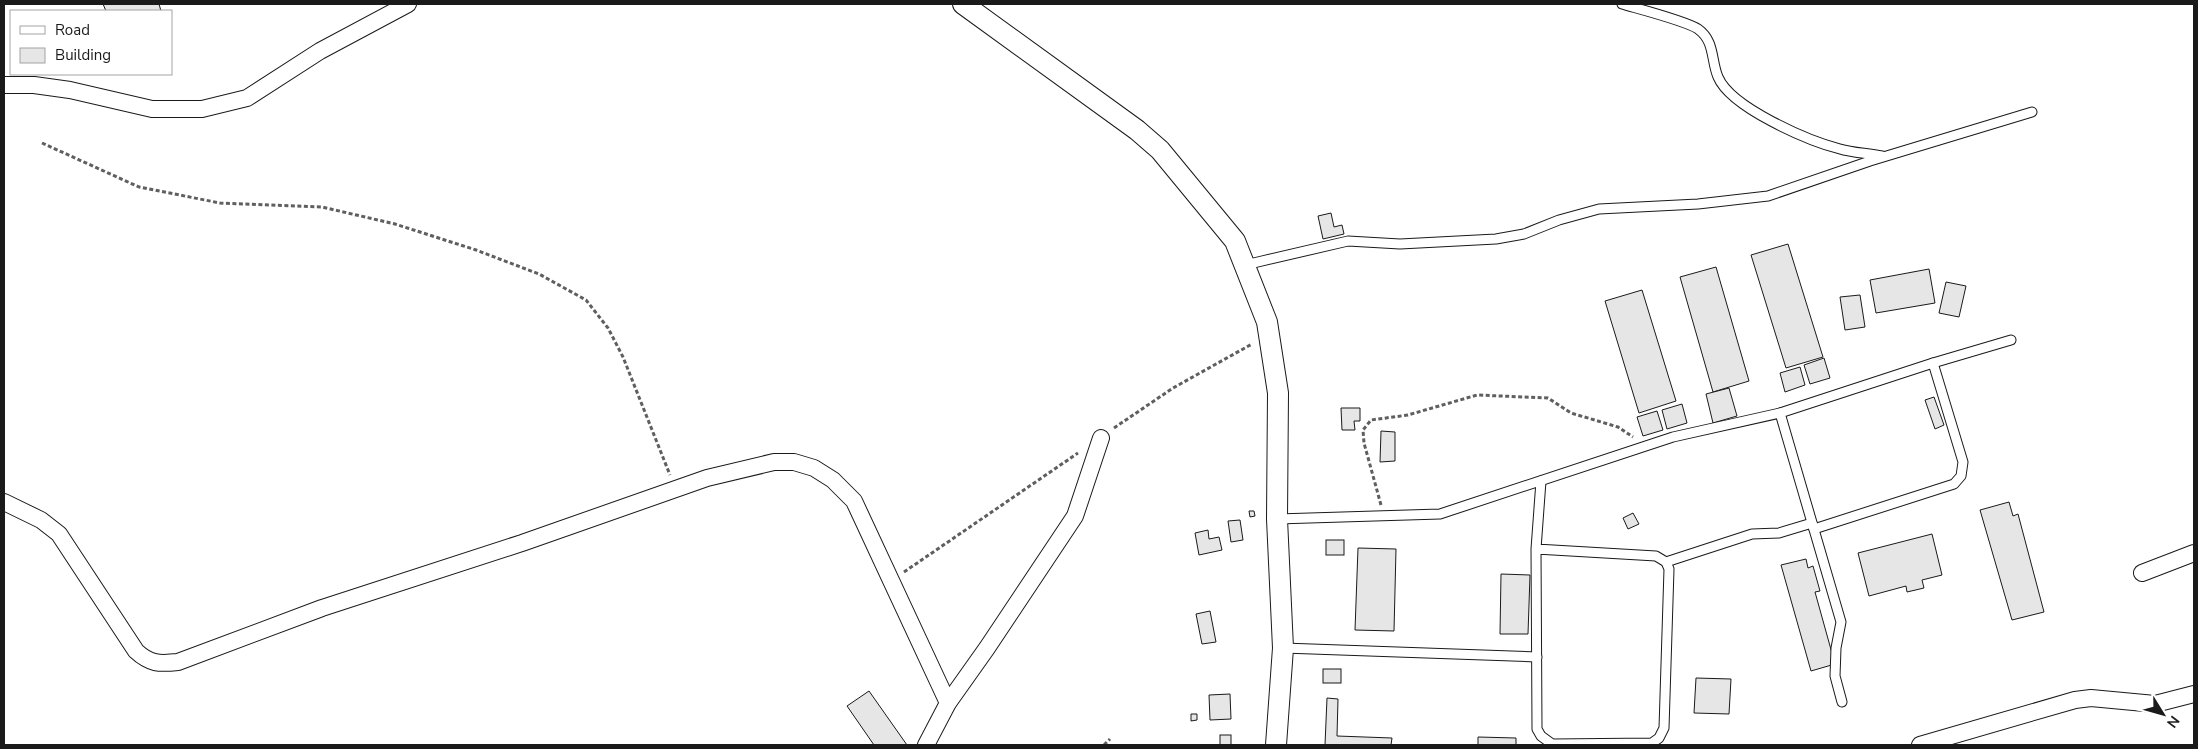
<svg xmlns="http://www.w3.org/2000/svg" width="2198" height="749" font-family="'Nunito Sans',sans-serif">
<rect width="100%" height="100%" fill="#fff"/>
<g fill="#e6e6e6" stroke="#1a1a1a">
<polygon points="103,4 159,4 161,11 106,11"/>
<polygon points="1331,213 1334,227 1342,225 1344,234 1323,239 1318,216"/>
<polygon points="1788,244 1823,357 1786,368 1751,255"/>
<polygon points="1716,267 1749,381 1713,392 1680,277"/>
<polygon points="1929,269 1935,303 1876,313 1870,280"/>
<polygon points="1946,282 1966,286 1959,317 1939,313"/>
<polygon points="1642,290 1676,401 1639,413 1605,301"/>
<polygon points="1860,295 1865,327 1845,330 1840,297"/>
<polygon points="1824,358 1830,378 1810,384 1804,365"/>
<polygon points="1800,367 1805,385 1785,392 1780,373"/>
<polygon points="1729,388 1737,416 1713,423 1706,394"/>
<polygon points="1934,397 1944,425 1935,429 1925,400"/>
<polygon points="1682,404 1687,423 1667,429 1662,410"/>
<polygon points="1341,408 1360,408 1360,421 1354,421 1355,430 1342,430"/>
<polygon points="1657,411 1663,430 1643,436 1637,417"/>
<polygon points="1381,431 1395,432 1395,461 1380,462"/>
<polygon points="2009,502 2013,516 2018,514 2044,612 2012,620 1980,510"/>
<polygon points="1249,511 1254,511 1255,516 1250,517"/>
<polygon points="1633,513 1639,524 1628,529 1623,518"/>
<polygon points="1240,520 1243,540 1231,542 1228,521"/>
<polygon points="1208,530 1209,539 1219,537 1222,550 1199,555 1195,533"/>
<polygon points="1932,534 1942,575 1922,580 1924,588 1907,592 1906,586 1869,596 1858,553"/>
<rect x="1326" y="540" width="18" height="15"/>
<polygon points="1358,548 1396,549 1394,631 1355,630"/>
<polygon points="1806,559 1808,568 1813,566 1820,591 1815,592 1835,664 1811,671 1781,565"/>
<polygon points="1501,574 1530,575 1528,634 1500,634"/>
<polygon points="1210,611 1216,642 1202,644 1196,614"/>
<rect x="1323" y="669" width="18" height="14"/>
<polygon points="1696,678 1731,679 1729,714 1694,713"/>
<polygon points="869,691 907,745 874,745 847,706"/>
<polygon points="1230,694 1231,719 1210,720 1209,695"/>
<polygon points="1327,698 1338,699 1337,736 1392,738 1391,745 1325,745"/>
<polygon points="1191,714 1197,714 1197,720 1191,721"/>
<rect x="1220" y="735" width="11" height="10"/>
<polygon points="1478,737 1516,738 1516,745 1478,745"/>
</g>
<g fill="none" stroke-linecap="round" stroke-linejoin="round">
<g stroke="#1a1a1a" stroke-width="11">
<g id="service">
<path d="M 1622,4 C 1639,9 1686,21 1698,29 C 1715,41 1711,61 1718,77 C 1731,108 1809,141 1840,149 C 1853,153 1868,153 1882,156"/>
<polyline points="1245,265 1348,241 1400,244 1496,239 1524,234 1559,220 1599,209 1698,204 1768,196 1870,161 2032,112"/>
<polyline points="1780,413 1841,622 1836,648 1835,676 1842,702"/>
<polyline points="1277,519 1440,514 1673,437 1780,413 1933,363 2011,340"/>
<polyline points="1814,529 1954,484 1961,476 1963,462 1933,363"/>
<polyline points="1536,549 1656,556 1666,562 1669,569 1664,728 1659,738 1652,743 1552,744 1541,736 1537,729 1536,549 1541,481"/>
<polyline points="1666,562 1752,534 1779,533 1812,523"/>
<polyline points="1283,648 1537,657"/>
</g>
</g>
<g stroke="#1a1a1a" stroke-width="18">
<g id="minor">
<polyline points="4,85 34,85 70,90 152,109 202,109 247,98 320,51 408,4"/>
<path d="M 4,502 L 41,520 L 59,534 L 136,651 C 150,664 159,664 178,662 L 322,608 L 522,543 L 707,478 L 774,462 L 794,462 L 814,468 L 833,480 L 854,501 L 948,703"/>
<polyline points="2142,573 2194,553"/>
<polyline points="926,745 948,703 987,648 1075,516 1101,438"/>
<polyline points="1920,745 2075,700 2091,698 2155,704 2194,694"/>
</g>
</g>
<g stroke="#1a1a1a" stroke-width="22">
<polyline id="tertiary" points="963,4 1137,130 1160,150 1235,241 1267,322 1278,393 1277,519 1283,648 1276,745"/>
</g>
<g stroke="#5f5f5f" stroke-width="3" stroke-dasharray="4 2.5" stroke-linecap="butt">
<polyline points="42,143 139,187 220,203 322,207 395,224 476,250 539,274 586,300 608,328 623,357 670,475"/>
<polyline points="1114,428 1173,388 1252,344"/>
<polyline points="1381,505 1364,443 1363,430 1371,420 1408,415 1477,395 1548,398 1571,413 1618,427 1633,437"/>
<polyline points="904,572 1078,453"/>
<polyline points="1104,745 1110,739"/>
</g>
<use href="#service" stroke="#fff" stroke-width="9"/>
<use href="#minor" stroke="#fff" stroke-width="16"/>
<use href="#tertiary" stroke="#fff" stroke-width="20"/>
</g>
<rect width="2198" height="749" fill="none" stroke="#1a1a1a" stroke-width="10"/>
<rect x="10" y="10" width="162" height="65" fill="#ffffff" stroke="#a3a3a3"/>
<rect x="20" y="26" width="25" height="8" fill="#ffffff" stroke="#a3a3a3"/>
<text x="55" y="35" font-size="15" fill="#1a1a1a">Road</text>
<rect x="20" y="48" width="25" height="15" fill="#e6e6e6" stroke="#a3a3a3"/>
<text x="55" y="60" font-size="15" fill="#1a1a1a">Building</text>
<g transform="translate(2163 714) rotate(127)" stroke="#ffffff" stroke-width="4" paint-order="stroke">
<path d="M0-4L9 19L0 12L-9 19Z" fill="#1a1a1a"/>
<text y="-8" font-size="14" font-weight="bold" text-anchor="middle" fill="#1a1a1a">N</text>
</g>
</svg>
